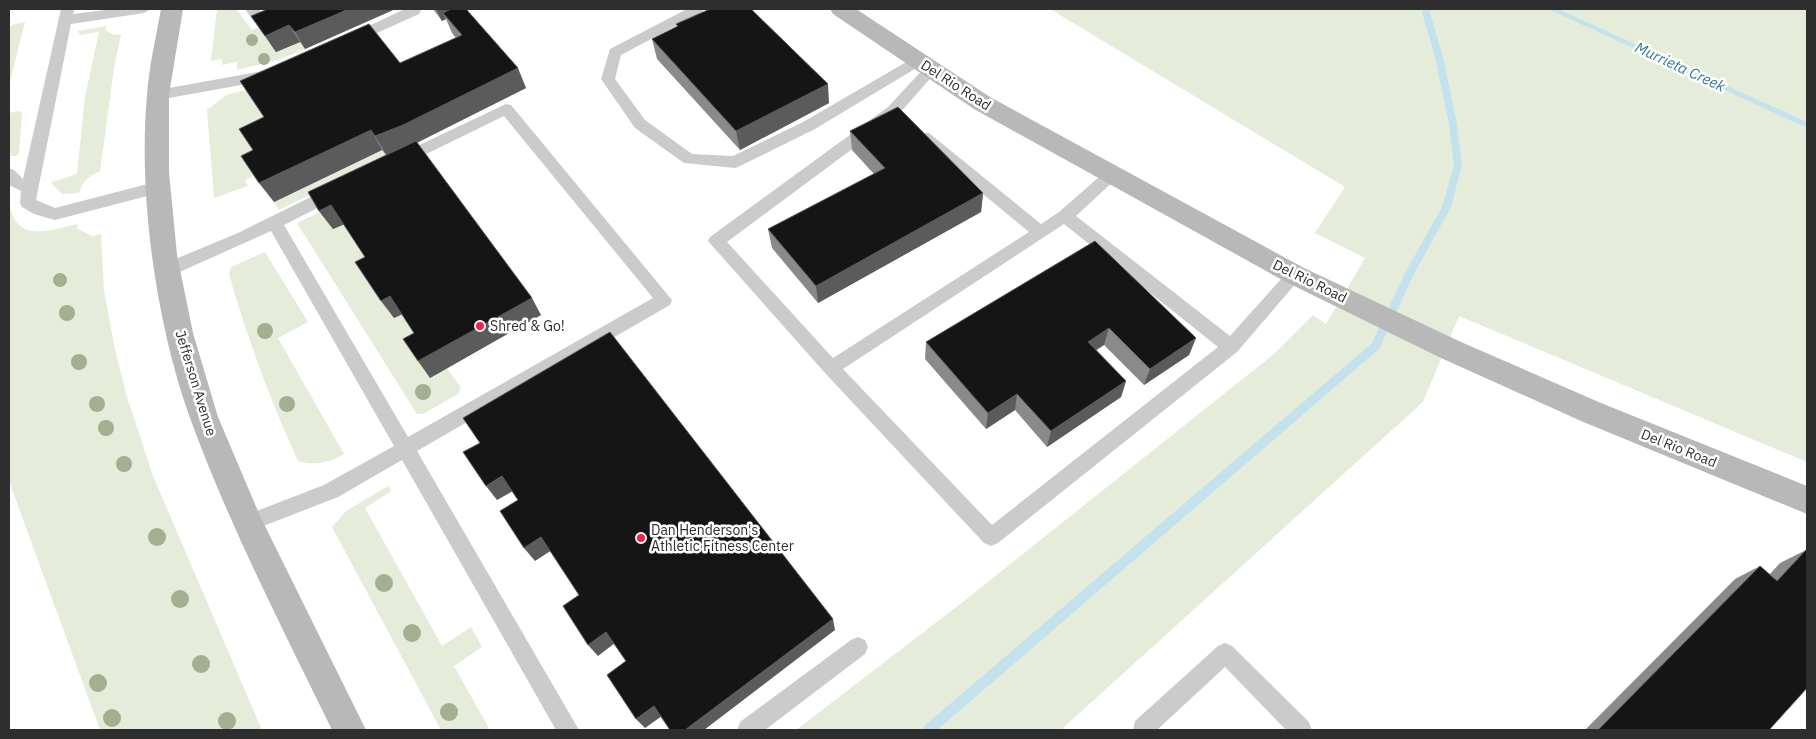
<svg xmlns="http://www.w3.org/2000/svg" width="1816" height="739" font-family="'IBM Plex Sans',sans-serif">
<rect width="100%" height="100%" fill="#fff"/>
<g fill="#e6ecda">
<polygon points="217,9 236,9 252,30 279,18 262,32 276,52 300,42 305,49 278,60 237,70 237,62 222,65 222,59 211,61"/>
<polygon points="1050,9 1807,9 1807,462 1459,316 1423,402 1063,728 1065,730 796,730 964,601 1275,353 1313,315 1326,324 1365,258 1315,233 1345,187"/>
<polygon points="25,22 9,86 9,35 11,25"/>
<path d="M 106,26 L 106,30 L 113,35 L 121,34 L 114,68 L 100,172 C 90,174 81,183 79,193 L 62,194 L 52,184 L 52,182 L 77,174 L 85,97 L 99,32 L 80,35 L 78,31 Z"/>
<polygon points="257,87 278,137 267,170 245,180 248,186 214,198 207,110 226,95"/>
<polygon points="19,111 22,113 19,153 16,156 11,156 9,150 9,113"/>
<polygon points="382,150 388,157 279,210 274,202"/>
<path d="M 9,205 C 11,210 13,219 17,223 C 32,239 59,228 77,224 L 78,229 L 92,236 L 101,234 L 104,290 L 115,350 L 127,397 L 153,476 L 262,730 L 100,730 L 9,481 Z"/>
<polygon points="322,211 345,224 427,350 431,378 447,368 461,388 458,394 423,414 417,414 297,223"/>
<path d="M 265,252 L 308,322 L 278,338 L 344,454 C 328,463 316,466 298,461 C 270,400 248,339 229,275 L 231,267 Z"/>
<polygon points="388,486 391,489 390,492 365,508 442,646 471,627 482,647 454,666 490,730 441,730 332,527 346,511"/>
</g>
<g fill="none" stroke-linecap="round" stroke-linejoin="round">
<g fill="#c4e2ee" fill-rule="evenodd">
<polygon points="1421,9 1429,9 1443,57 1457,124 1462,165 1451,207 1414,274 1379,349 937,730 922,730 924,726 1372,343 1405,273 1442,207 1454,165 1449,124 1435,57"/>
<polygon points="1548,9 1558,9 1807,122 1807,128"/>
</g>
<g fill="#cbcbcb" fill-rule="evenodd">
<polygon points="61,9 75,9 73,14 113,9 151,9 144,13 71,24 36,200 55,208 159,181 164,183 167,187 164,191 159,193 55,220 34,214 22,207 20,203 21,191 9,185 9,168 14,170 23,179"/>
<polygon points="245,9 259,9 267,20 260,25 255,23"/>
<polygon points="405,9 419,9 421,11 419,14 357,42 347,42 345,39 347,36"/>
<polygon points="687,9 704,9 702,12 621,55 615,79 645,120 692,154 733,156 805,121 913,58 918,56 925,61 923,64 815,129 740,166 735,168 684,163 635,128 601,79 610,49"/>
<path d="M 931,64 L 938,69 L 936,72 L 898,115 L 727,242 L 833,358 L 1029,232 L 919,141 L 917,137 L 919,133 L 929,133 L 1041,224 L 1059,212 L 1107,170 L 1117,170 L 1120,174 L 1117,178 L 1076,216 L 1230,336 L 1289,270 L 1295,268 L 1301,270 L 1303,275 L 1237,352 L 998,543 L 991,546 L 984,543 L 825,373 L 708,241 L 710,237 L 888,107 L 926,66 ZM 1064,224 L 1218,347 L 992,525 L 843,369 Z"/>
<polygon points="263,71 268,72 270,76 268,80 158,100 151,95 158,90"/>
<polygon points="506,104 511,105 672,300 670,305 417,451 579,730 556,730 402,460 338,497 248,532 241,529 238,523 241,517 324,485 394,446 271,231 173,275 167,277 161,275 159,270 161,265 238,233 329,188 341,188 343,192 341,196 284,225 408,437 653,298 504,116 406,164 396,164 393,160 396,156"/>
<polygon points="858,637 865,640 868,647 865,654 765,730 737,730 740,722 851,640"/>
<polygon points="1225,643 1232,646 1309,722 1312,730 1286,730 1225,667 1157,730 1133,730 1135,721 1218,646"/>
</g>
<g fill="#b8b8b8" fill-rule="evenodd">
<path d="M 161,9 L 183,9 L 169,95 L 169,172 L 177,255 L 193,333 L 218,417 L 260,516 L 366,730 L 332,730 C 282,627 229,525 190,418 C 156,323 138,196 147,95 C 149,67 156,37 161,9 Z"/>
<polygon points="830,9 856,9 990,97 1304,268 1461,342 1601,403 1807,486 1807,514 1581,421 1441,358 1286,282 974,109 833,14"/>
</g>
</g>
<g fill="#a2af91">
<circle cx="252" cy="40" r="6"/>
<circle cx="264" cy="59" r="6"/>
<circle cx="60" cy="280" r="7"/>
<circle cx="67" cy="313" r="8"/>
<circle cx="265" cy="331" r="8"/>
<circle cx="79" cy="362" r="8"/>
<circle cx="423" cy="392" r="8"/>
<circle cx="97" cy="404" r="8"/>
<circle cx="287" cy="404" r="8"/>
<circle cx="106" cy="428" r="8"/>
<circle cx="124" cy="464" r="8"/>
<circle cx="157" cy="537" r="9"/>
<circle cx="384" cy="583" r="9"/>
<circle cx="180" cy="599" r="9"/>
<circle cx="412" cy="633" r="9"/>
<circle cx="201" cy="664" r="9"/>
<circle cx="98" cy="683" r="9"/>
<circle cx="449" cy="712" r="9"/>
<circle cx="112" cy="718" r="9"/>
<circle cx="227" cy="721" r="9"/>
</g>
<g fill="#8a8a8a">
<polygon points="433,9 466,9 526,88 417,143 541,315 430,378 414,333 402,314 394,318 365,257 344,224 333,229 319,211 386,155 382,150 274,202 253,150 456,38 452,33 446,19 442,21"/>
<polygon points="393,10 305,49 300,42 276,52 251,16"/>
<polygon points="676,24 829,103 740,150 657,59 652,39 677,27"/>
<polygon points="850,131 983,193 981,212 818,303 772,248 768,229 874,174 852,150"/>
<polygon points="1095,241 1196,338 1189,355 1144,385 1104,345 1096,350 1126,381 1121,397 1047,447 1015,410 986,429 925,359 926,342"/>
<polygon points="1806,550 1769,730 1585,730 1735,579 1760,566 1770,574 1780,563"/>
</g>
<g fill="#5b5b5b">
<polygon points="349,9 393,9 393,10 305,49 295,32"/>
<polygon points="436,9 455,9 443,13 446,19 442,21"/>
<polygon points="289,25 300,42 276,52 265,36"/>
<polygon points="518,68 526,88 414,144 387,156 375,136"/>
<polygon points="828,84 829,103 740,150 736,131"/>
<polygon points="371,130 382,150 274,202 259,183"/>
<polygon points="983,193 981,212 818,303 816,286"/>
<polygon points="331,205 345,224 333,229 319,211"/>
<polygon points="390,296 403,314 394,318 381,301"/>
<polygon points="532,298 541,315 430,378 418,361"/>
<polygon points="1109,328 1104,345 1084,358 1088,342"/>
<polygon points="1196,338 1189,355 1144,385 1150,369"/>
<polygon points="1126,381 1121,397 1047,447 1051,431"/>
<polygon points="1017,394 1015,410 986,429 988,413"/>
<polygon points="502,476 513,491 497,500 486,486"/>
<polygon points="541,537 552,550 535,561 524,548"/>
<polygon points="833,619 835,630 704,730 685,730"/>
<polygon points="606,632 615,643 598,656 588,645"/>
<polygon points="654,706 662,716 645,728 636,719"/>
</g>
<g fill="#151515" stroke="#5b5b5b">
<polygon points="268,9 349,9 295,32 289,25 265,36 251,16"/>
<polygon points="451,9 466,9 518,68 403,125 375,136 371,130 259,183 241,156 253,150 239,129 264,117 240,81 369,24 400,63 462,35 443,13"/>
<polygon points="710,9 751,9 828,84 736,131 652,39 678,26 676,24"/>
<polygon points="898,107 983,193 816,286 768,229 885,168 850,131"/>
<polygon points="416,141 532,298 418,361 403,339 414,333 390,296 381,301 355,262 365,257 331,205 319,211 308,192"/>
<polygon points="1095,241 1196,338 1150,369 1109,328 1088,342 1126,381 1051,431 1017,394 988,413 926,342"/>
<polygon points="610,332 833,619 685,730 670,730 654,706 636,719 607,675 626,661 606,632 588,645 563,606 579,595 541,537 524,548 500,511 518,500 502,476 486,486 463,452 480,443 463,418"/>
<polygon points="1806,550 1807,551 1807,688 1769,730 1598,730 1760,566 1777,581"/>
</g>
<g fill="#f32145" stroke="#fff" stroke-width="2">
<circle cx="480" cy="326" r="5"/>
<circle cx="641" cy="538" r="5"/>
</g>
<g text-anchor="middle" stroke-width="5" stroke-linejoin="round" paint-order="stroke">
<g font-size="14" fill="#2e2e2e" stroke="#fff">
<text transform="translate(956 85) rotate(33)" y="5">Del Rio Road</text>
<text transform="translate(1310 281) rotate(26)" y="5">Del Rio Road</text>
<text transform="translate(196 383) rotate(73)" y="5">Jefferson Avenue</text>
<text transform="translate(1679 448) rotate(22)" y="5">Del Rio Road</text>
</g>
<g font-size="14" fill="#2e2e2e" stroke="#fff" text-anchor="start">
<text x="490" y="331">Shred &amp; Go!</text>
<text x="651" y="535">Dan Henderson's<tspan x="651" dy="16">Athletic Fitness Center</tspan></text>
</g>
<g font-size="15" font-style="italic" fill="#357a96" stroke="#fff">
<text transform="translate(1680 67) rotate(25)" y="5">Murrieta Creek</text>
</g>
</g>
<rect width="1816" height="739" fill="none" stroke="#2e2e2e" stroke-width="20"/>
</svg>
